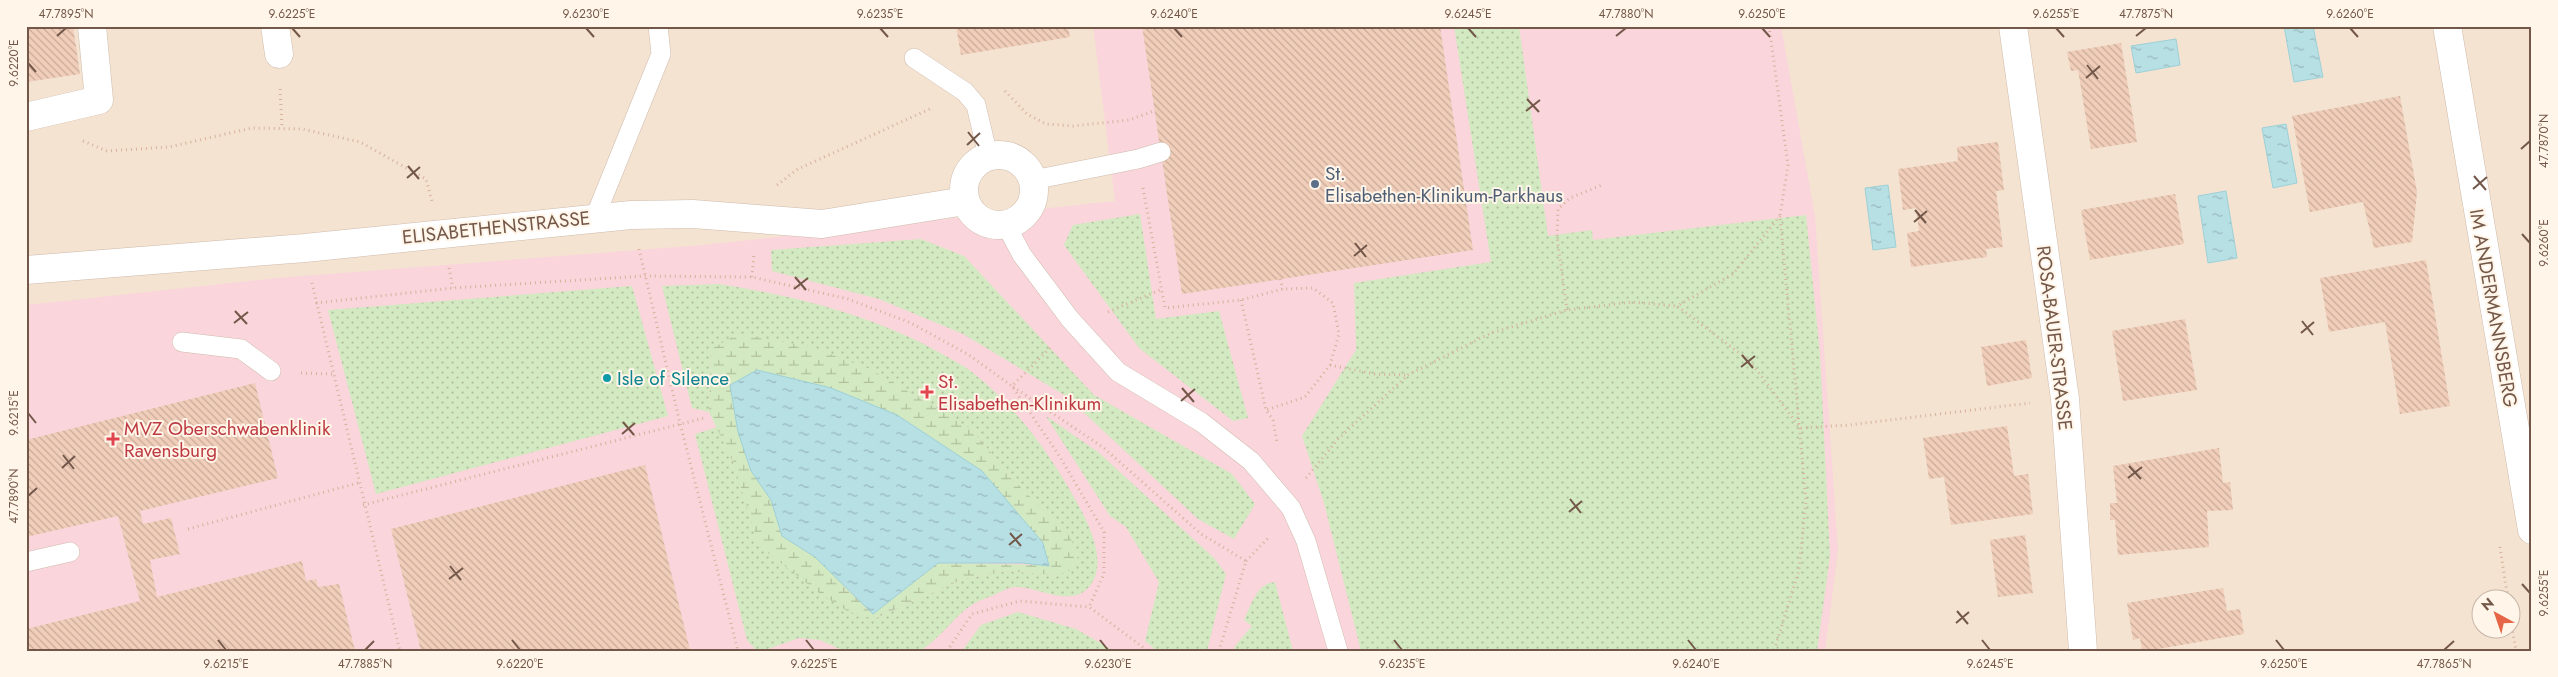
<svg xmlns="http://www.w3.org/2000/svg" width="2558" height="677" font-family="Jost,sans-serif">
<defs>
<pattern id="grass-dots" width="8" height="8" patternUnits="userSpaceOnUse" patternTransform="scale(1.25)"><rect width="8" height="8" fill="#d3e9c1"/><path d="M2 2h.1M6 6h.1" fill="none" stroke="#b0c09f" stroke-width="1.8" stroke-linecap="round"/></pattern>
<pattern id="wetland-marsh" width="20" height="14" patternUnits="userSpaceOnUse" patternTransform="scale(1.25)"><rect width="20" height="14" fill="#d3e9c1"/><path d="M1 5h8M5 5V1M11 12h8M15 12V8" fill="none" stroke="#b0c09f"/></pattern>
<pattern id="water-ripples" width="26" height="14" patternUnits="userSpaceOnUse" patternTransform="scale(1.25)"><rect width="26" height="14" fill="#b7e0e5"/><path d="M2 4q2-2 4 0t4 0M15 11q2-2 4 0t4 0" fill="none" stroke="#99b8bc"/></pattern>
<pattern id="building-back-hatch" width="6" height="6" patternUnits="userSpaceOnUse" patternTransform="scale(1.25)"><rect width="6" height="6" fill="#f1ceba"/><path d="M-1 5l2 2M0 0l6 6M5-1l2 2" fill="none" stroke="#c8aa99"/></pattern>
</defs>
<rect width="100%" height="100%" fill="#fcf1e2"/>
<path fill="#f4e3d1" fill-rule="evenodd" d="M 26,26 L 2532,26 L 2532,651 L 26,651 ZM 2480,600 L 2510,600 L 2510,630 L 2480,630 Z"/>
<polygon fill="#fad5db" points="1093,26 1781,26 1815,216 1838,551 1825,651 26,651 26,305 277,278 702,245 1115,201"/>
<g fill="url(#grass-dots)">
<polygon points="1454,26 1519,26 1548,236 1592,230 1593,240 1806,215 1820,354 1830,556 1817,651 1361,651 1324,503 1302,436 1356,350 1354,283 1491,262"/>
<polygon points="1140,214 1156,319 1219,311 1248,418 1233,421 1139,348 1064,245 1073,225"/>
<polygon points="921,239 964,256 1094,395 1232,474 1255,504 1234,539 1198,519 1066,396 963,334 879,299 772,271 771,250"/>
<path d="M 719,284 C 796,296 876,316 944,355 C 954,361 965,366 973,373 C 1019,409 1052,457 1080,508 C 1092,530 1108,567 1088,588 C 1069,608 1035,585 1015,587 C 1009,587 1000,592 994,595 C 987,598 980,600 973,604 C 953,617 940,639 920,651 L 844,651 L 820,640 L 799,638 L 768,649 L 755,649 L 747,640 L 695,434 L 718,427 L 733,462 L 874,619 L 963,579 L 1008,571 L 1058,575 L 1016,483 L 971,429 L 711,349 L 709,412 L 692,408 L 662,286 Z"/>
<polygon points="632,286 668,416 376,494 328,310"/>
<polygon points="1046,416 1098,452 1214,558 1226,574 1207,651 1157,651 1145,641 1159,582 1126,527 1110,516"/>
<path d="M 1275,582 L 1293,651 L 1234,651 L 1235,646 L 1252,626 L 1244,620 C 1252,604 1256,584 1275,582 Z"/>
<polygon points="1018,612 1076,629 1114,651 962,651 981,625"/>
</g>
<path fill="url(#wetland-marsh)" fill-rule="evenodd" d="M 738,334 L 811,347 L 870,369 L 971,429 L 1016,483 L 1068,533 L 1078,554 L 1076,568 L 1058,575 L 1008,571 L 963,579 L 874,619 L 847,611 L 818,592 L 759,546 L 733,462 L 709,412 L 711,349 ZM 771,500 L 1049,565 L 938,563 L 873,614 L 815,557 L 782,536 Z"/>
<g fill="url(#water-ripples)" stroke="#9dd0d7">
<polygon points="2284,26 2313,26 2323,77 2294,82"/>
<polygon points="2176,39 2180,65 2136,73 2131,46"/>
<polygon points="2286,124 2297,183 2273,188 2262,128"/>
<polygon points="1888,185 1896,247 1873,250 1865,188"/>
<polygon points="2226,191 2237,258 2208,263 2198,196"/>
<polygon points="757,370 831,388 897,415 982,471 1043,543 1049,566 1023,563 938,563 873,614 815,557 782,536 771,500 751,471 738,432 730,385"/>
</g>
<g fill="url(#building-back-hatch)">
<polygon points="26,26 73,26 80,74 26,82"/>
<polygon points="956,26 1068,26 1070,37 961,55"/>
<polygon points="1142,26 1440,26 1473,250 1182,294"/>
<polygon points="2121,43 2137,142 2091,149 2078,70 2071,71 2067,52"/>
<polygon points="2400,96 2417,192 2412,242 2374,248 2363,202 2310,212 2292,116"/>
<polygon points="1998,142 2004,190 1996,191 2003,247 1986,249 1987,257 1911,267 1907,233 1919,231 1916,208 1903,210 1898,169 1958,161 1957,147"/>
<polygon points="2175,194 2184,244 2090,260 2081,210"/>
<polygon points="2426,260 2450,406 2400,414 2385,322 2329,332 2320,278"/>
<polygon points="2185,319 2197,390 2123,401 2112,331"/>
<polygon points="2026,340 2032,378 1987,386 1981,347"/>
<polygon points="255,383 278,478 140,511 143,524 171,518 180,554 150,560 157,597 302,561 306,581 316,579 318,587 339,584 355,651 26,651 26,629 140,601 118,516 26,537 26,440"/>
<polygon points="2007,426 2014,476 2028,474 2033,514 1951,525 1944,477 1929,479 1923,438"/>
<polygon points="2219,448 2223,483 2230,482 2233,510 2207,511 2209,547 2118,555 2115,520 2110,520 2110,503 2117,503 2113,466"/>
<polygon points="645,465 690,650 421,651 391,529"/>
<polygon points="2025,535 2033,593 1998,597 1990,540"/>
<polygon points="2223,588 2227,611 2240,609 2244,634 2147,651 2142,651 2140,638 2133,640 2127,603"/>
</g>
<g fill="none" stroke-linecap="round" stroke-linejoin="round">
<g stroke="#cfbbac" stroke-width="20">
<g id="service">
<polyline points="914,58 965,92 976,105 988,156"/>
<polyline points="1033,180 1138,159 1161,152"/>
<polyline points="595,217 661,54 658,26"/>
<polyline points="1006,225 1022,255 1070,319 1118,372 1201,422 1251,461 1291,508 1306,541 1338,651"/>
<polyline points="182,342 241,349 271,371"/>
<polyline points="26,562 70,552"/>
</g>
</g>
<g stroke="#cfbbac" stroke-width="29">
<g id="minor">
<polyline points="275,26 279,54"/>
<polyline points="2013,26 2065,399 2083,651"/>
<polyline points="2447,26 2532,530"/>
<polyline points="26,117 99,100 92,26"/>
<circle cx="999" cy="190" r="35"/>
<polyline points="26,270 305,248 631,215 693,214 822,224 965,201"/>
</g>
</g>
<g stroke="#d6b19d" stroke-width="3" stroke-dasharray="1 4" stroke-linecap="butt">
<polyline points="1769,26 1788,165 1780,216 1806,500 1799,570 1774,651"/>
<polyline points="280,89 282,128"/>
<polyline points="1005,91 1027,114 1046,124 1073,126 1129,120 1154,111"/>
<polyline points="83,141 107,151 169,147 252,128 302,129 360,142 426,179 432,201"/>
<polyline points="777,185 798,169 932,108"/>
<polyline points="1143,188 1165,308 1241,300 1283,289 1313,288 1333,303 1339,334 1330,365 1305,397 1266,410"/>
<polyline points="1780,216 1733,274 1677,306 1750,361 1800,428 1849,425 2030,403"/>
<polyline points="639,249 680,423 738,651"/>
<polyline points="449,268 453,288"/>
<polyline points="752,277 754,253"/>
<polyline points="1280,279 1283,289"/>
<polyline points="312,283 400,651"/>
<polyline points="1241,300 1266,410 1273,420 1277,442"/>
<polyline points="316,303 453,288 645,276 752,277 848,299 911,323 969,355 1012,386 1060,457 1104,532 1104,574 1089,607"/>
<polyline points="1567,310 1557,237 1558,209 1570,198 1602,185"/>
<polyline points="1108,312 1162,289"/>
<polyline points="1050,348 1012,386 1104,448 1201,534 1246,561 1219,651"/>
<polyline points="1330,365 1375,374 1407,375"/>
<polyline points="301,373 333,374"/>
<polyline points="1306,478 1338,439 1408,375 1491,333 1567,310 1632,302 1677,306"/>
<polyline points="363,505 704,418"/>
<polyline points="188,529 358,483"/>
<polyline points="2500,547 2508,600"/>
<polyline points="1246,561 1270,536"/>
<polyline points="2510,617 2516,651"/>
<polyline points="947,651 972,614 1020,601 1089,607 1148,651"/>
</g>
<use href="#service" stroke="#fff" stroke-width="19"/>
<use href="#minor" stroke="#fff" stroke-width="28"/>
</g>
<path fill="none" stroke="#735749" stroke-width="2" d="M 292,28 L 300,37M 586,28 L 594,37M 880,28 L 888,37M 1174,28 L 1182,37M 1468,28 L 1476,37M 1762,28 L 1770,37M 2056,28 L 2064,37M 2350,28 L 2358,37M 57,36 L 66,28M 1616,36 L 1626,28M 2136,36 L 2146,28M 28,63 L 36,72M 2087,65 L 2098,79M 2086,78 L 2100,66M 1527,99 L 1539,112M 1526,111 L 1540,100M 968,132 L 979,146M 967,145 L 980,133M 2521,149 L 2530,141M 408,166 L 419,179M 2474,176 L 2486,190M 407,178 L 420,167M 2473,189 L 2487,177M 1915,210 L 1926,223M 1914,222 L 1927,211M 2522,234 L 2530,243M 1355,243 L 1366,257M 1354,256 L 1367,245M 795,277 L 806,290M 794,289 L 808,278M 235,311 L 247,324M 2302,321 L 2313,335M 234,323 L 248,312M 2301,333 L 2314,322M 1742,355 L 1753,368M 1741,367 L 1755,356M 1182,388 L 1194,402M 1181,401 L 1195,389M 28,413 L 36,423M 623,422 L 634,435M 622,434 L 635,423M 63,455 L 74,469M 2129,466 L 2141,479M 62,468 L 75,456M 2128,478 L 2142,467M 28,496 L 37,488M 1570,499 L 1581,513M 1569,512 L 1582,501M 1010,533 L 1021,546M 1009,545 L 1022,534M 450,566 L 461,580M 449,579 L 463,568M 2522,584 L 2530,593M 1957,611 L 1968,624M 1956,623 L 1969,612M 218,640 L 226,650M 512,640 L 520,650M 806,640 L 814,650M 1100,640 L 1108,650M 1394,640 L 1402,650M 1688,640 L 1696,650M 1982,640 L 1990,650M 2276,640 L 2284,650M 365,650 L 374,641M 2444,650 L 2454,641"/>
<circle fill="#5c6f8a" stroke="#fff5e8" stroke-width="2" cx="1315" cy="184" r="5"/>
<circle fill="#0f9aa8" stroke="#fff5e8" stroke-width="2" cx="607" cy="378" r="5"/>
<g fill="#e0444e" stroke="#fff5e8" stroke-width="2">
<path d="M924.5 384.5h5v5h5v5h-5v5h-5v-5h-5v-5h5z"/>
<path d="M110.5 431.5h5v5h5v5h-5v5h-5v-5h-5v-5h5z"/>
</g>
<g text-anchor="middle" stroke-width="4" stroke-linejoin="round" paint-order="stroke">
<g font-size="19" fill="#4e5e75" stroke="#fff5e8" text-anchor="start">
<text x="1325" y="180">St.<tspan x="1325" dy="22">Elisabethen-Klinikum-Parkhaus</tspan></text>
</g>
<g font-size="19" fill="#735749" stroke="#fff5e8">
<text transform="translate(496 227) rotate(-6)" y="7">ELISABETHENSTRASSE</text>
<text transform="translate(2494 308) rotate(80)" y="7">IM ANDERMANNSBERG</text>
<text transform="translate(2055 338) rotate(83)" y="7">ROSA-BAUER-STRASSE</text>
</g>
<g font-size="19" fill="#0d838f" stroke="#fff5e8" text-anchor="start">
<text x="617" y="385">Isle of Silence</text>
</g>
<g font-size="19" fill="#be3a42" stroke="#fff5e8" text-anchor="start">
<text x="938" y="388">St.<tspan x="938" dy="22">Elisabethen-Klinikum</tspan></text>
<text x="124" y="435">MVZ Oberschwabenklinik<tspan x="124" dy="22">Ravensburg</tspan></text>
</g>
</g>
<rect width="2558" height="677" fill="none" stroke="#fff5e8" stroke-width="55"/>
<g transform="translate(2496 614) rotate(320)"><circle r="24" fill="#fff5e8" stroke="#c7b6a8"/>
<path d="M0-4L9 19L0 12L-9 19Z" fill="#e66547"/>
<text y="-8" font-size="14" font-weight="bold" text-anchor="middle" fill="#735749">N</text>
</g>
<rect x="28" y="28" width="2502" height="622" fill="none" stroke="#735749" stroke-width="2"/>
<g font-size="12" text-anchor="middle" fill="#735749">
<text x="66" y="18">47.7895°N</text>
<text x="292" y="18">9.6225°E</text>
<text x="586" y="18">9.6230°E</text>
<text x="880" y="18">9.6235°E</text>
<text x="1174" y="18">9.6240°E</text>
<text x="1468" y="18">9.6245°E</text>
<text x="1626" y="18">47.7880°N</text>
<text x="1762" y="18">9.6250°E</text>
<text x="2056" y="18">9.6255°E</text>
<text x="2146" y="18">47.7875°N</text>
<text x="2350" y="18">9.6260°E</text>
<text transform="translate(14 63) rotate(-90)" y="4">9.6220°E</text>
<text transform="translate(2544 141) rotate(-90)" y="4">47.7870°N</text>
<text transform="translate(2544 243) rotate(-90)" y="4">9.6260°E</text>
<text transform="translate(14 413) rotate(-90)" y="4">9.6215°E</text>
<text transform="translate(14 496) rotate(-90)" y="4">47.7890°N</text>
<text transform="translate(2544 593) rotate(-90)" y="4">9.6255°E</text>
<text x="226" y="668">9.6215°E</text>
<text x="365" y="668">47.7885°N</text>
<text x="520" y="668">9.6220°E</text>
<text x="814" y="668">9.6225°E</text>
<text x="1108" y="668">9.6230°E</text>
<text x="1402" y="668">9.6235°E</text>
<text x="1696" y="668">9.6240°E</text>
<text x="1990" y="668">9.6245°E</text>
<text x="2284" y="668">9.6250°E</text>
<text x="2444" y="668">47.7865°N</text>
</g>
</svg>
